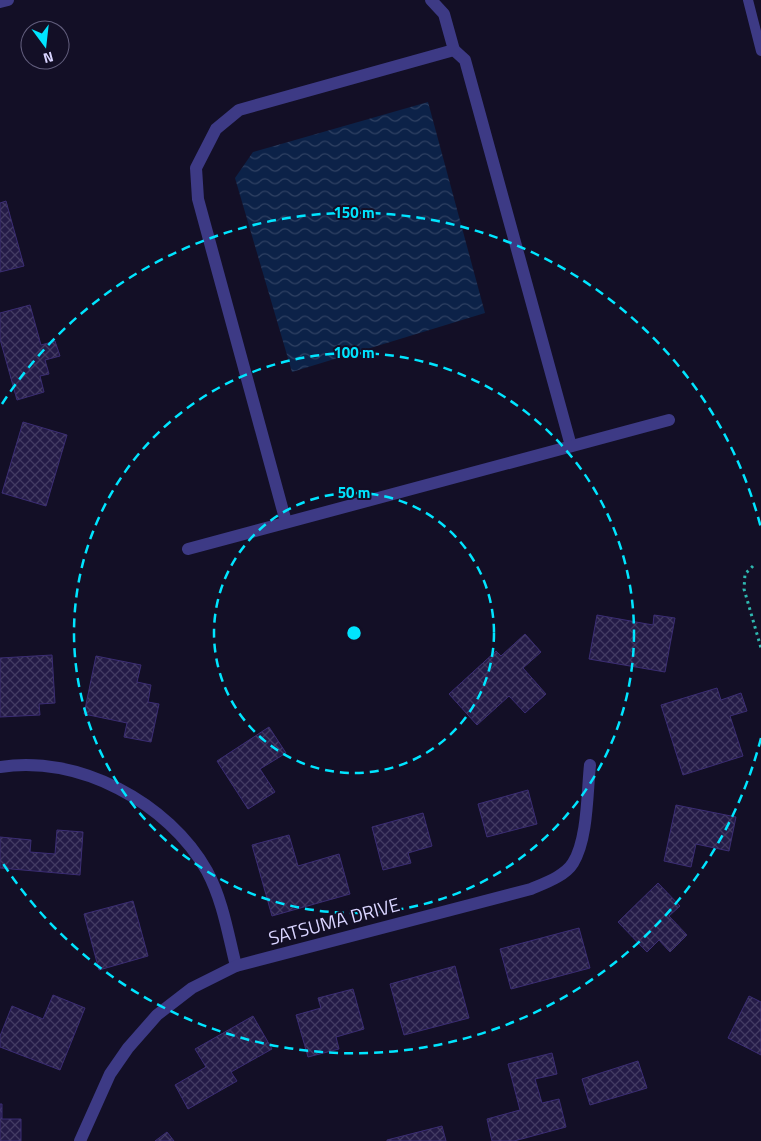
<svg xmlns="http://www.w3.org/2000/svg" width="761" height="1141" font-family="'Titillium Web',sans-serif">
<defs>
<pattern id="water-waves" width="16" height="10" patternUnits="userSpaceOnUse" patternTransform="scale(1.25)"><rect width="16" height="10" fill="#0c2248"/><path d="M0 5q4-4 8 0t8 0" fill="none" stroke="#2f4163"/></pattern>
<pattern id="building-cross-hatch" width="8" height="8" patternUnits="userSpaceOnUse" patternTransform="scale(1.25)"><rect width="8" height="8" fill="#241b47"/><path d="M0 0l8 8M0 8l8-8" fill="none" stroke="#433b63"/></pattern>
</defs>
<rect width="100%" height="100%" fill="#130f26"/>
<polygon fill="url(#water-waves)" points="428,102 485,313 292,372 235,178 253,152"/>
<g fill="url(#building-cross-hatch)" stroke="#3b2d73">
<polygon points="6,201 24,266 0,272 0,203"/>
<polygon points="30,305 41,345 55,341 60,356 45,360 49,374 40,376 44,392 17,400 0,339 0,313"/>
<polygon points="23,422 67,435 46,506 2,493"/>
<polygon points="597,615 653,625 654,615 675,618 665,672 589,659"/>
<polygon points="525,634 541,652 523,668 546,694 525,713 509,696 477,725 449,694 496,651 501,656"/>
<polygon points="52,655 55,703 39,704 40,715 0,717 0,658"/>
<polygon points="96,656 141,665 137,682 151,685 148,702 159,704 151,742 124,737 127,723 84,714"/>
<polygon points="717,688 721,700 741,693 747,711 730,716 743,756 683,775 661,705"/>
<polygon points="269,727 286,753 260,769 275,792 248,809 217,761"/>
<polygon points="528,790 537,824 487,837 478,804"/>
<polygon points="676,805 736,817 729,851 696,844 691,867 664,861"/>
<polygon points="423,813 432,846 408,853 411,863 383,870 372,827"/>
<polygon points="57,830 83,832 80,875 0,868 0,837 31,840 30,852 55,854"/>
<polygon points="289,835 298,866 339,854 350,894 272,916 252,845"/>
<polygon points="658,883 680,906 669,916 687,935 670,952 659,940 647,952 618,922"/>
<polygon points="133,901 148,956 99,970 84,914"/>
<polygon points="579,928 590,968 511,989 500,949"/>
<polygon points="455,966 469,1018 404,1035 390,984"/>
<polygon points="353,989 364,1029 336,1037 339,1049 308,1057 296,1015 321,1008 318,998"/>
<polygon points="53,995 85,1008 60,1070 0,1047 0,1036 12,1006 43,1019"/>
<polygon points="749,996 761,1002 761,1055 728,1038"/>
<polygon points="253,1016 272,1049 231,1072 237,1081 188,1109 175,1085 206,1067 195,1049"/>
<polygon points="552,1053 557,1074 535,1079 542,1103 559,1099 566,1127 514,1141 492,1141 487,1119 520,1110 508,1064"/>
<polygon points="638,1061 647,1088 590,1105 582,1079"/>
<polygon points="0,1104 2,1104 2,1119 21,1119 21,1141 0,1141"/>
<polygon points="442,1126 446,1141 387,1141 387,1140"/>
<polygon points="167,1132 174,1141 155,1141"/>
</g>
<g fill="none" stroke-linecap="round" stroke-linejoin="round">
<polyline stroke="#2fb8b0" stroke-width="3" stroke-dasharray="2.5 4" stroke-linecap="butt" points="753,566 745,574 744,589 761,648"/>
<polyline stroke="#3d3a85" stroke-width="10" points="748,0 761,51"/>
<g stroke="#3d3a85" stroke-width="12">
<polyline points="454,50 465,60 571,446"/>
<polyline points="286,522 198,199 196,168 216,129 239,110 454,50 444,14 431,0"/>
<polyline points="188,549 669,420"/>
<path d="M 0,767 C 78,754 169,803 207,871 C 223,901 228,934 236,966"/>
<path d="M 80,1141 L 110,1074 L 128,1048 L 157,1015 L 192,988 L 236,966 L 531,889 C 545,883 565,876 573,863 C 588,839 587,792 590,765"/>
</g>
<polyline stroke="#3d3a85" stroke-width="12" points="0,2 8,0"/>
</g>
<g fill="none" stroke="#00e5ff" stroke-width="2.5" stroke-dasharray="9 6">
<circle cx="354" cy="633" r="140"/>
<circle cx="354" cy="633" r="280"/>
<path d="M761 738A420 420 0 0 1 2 862M2 404A420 420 0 0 1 761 528"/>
</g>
<g text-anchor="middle" stroke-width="4" stroke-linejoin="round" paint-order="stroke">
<g font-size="19" fill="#d9d4ff" stroke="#130f26">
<text transform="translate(334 921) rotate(-15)" y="7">SATSUMA DRIVE</text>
</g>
</g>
<circle cx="354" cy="633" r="8" fill="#00e5ff" stroke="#130f26" stroke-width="2.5"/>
<g font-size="15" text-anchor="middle" font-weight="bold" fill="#00e5ff" stroke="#130f26" stroke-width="4" stroke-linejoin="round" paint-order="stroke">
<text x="354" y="218">150 m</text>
<text x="354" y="358">100 m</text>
<text x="354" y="498">50 m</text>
</g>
<g transform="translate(45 45) rotate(165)"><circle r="24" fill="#130f26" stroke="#625e7d"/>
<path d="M0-4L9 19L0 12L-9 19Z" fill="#00e5ff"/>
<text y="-8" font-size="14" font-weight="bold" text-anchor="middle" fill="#d9d4ff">N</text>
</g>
</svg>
